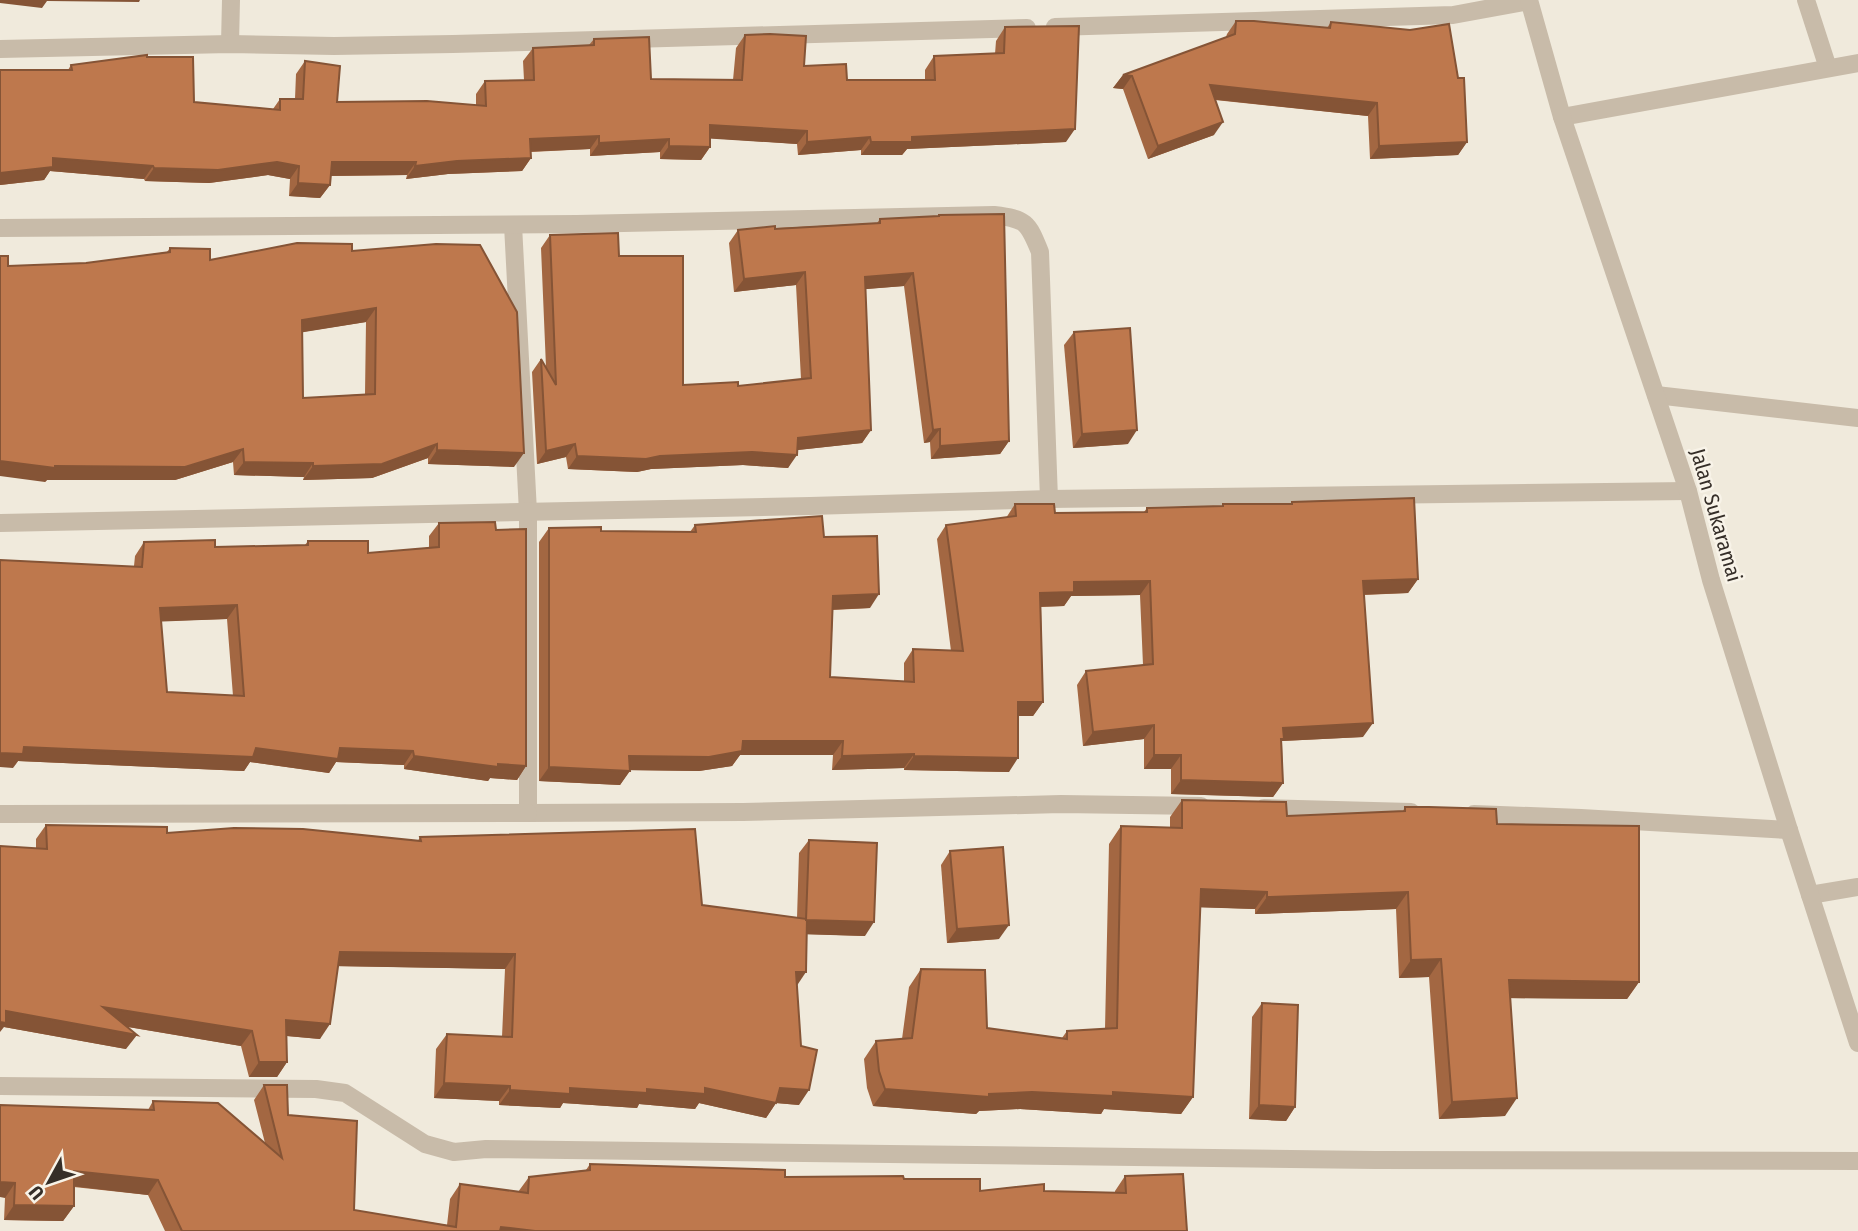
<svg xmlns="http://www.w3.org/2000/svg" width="1858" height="1231" font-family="'Fira Sans Condensed',sans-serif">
<rect width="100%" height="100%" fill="#f0eadc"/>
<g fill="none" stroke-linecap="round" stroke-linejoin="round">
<g stroke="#c8bba9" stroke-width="18">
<polyline points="1806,0 1828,68"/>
<polyline points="1562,117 1858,63"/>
<polyline points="1656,395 1858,418"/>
<polyline points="1810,895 1858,887"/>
</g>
<g stroke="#c8bba9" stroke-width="18">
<polyline points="1055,27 1453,15 1529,1"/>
<polyline points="230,44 231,0"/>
<polyline points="0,49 230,44 334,46 453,44 1027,28"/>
<polyline points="513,225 528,512 528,813 743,812 1061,804 1201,806"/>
<path d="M 0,228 L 577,224 L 994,215 C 1026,219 1028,222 1040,252 L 1049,499"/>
<polyline points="0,523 810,506 1049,499 1688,491"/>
<polyline points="1264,808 1411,812"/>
<polyline points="0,814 528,813"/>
<polyline points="1474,814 1581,818 1789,830"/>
<polyline points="0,1086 316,1089 345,1093 425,1144 454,1152 486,1149 1375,1160 1858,1161"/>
</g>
<polyline stroke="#c8bba9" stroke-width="18" points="1529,0 1562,117 1688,491 1711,580 1789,830 1858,1043"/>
</g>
<g fill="#a36742" fill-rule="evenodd">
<polygon points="1236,21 1327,28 1331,22 1467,142 1458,155 1370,159 1368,116 1215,100 1214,135 1148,159 1123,89 1113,88 1123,75 1226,37 1227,34"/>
<polygon points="1005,27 1066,142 907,149 902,155 861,155 861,150 798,155 797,144 710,138 710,147 701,160 660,159 660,152 590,156 590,149 531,152 531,158 522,171 448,174 406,179 407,175 331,176 330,185 320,198 289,196 290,179 268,175 209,183 145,181 144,179 50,171 44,180 0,185 0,70 68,70 71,65 147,57 194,102 273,109 280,99 295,99 296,74 305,61 337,102 476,105 476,94 485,81 524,80 523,61 533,48 589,45 594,39 651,79 733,80 736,48 745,35 804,66 847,80 925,80 925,70 934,56 995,54 996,41"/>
<polygon points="939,215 1009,441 1000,454 931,459 930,442 924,443 904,286 865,289 871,430 862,443 797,450 788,468 743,465 651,469 637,472 568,469 566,457 537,464 532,372 541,359 546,367 541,248 550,235 619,256 683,385 738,386 801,379 796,285 734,292 729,243 738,230 877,223 880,219 938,216"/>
<path d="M 170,248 L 210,260 L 352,251 L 514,467 L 428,464 L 428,458 L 372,478 L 303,480 L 304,477 L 234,475 L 233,462 L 175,480 L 47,480 L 45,482 L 8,266 L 86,263 L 167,252 ZM 366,322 L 365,394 L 303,398 L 302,332 Z"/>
<polygon points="1074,332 1128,444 1073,448 1064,345"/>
<polygon points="1292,502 1418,579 1408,593 1364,595 1363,737 1282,741 1283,783 1273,797 1171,794 1171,769 1144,769 1144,739 1083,746 1077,685 1086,671 1143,665 1140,595 1071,596 1064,606 1041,607 1043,702 1033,716 1018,716 1009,772 904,770 904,768 832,770 833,755 740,755 732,766 699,771 630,770 620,785 539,781 539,542 549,528 601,531 690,532 695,525 824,537 870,608 833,610 830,677 904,682 904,663 913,649 951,651 937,539 946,525 1006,518 1015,504 1055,513 1144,512 1147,508 1222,506 1223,504 1291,504"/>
<path d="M 439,523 L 526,766 L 517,780 L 490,778 L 488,781 L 404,769 L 404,765 L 336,762 L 329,773 L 250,762 L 244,771 L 18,761 L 13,768 L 134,566 L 135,556 L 144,542 L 215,547 L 305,545 L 308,541 L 368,553 L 429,548 L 429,536 ZM 227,619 L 233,696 L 167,692 L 161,621 Z"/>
<polygon points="1182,800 1287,816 1403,811 1405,807 1497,824 1639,982 1627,999 1510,998 1505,1116 1439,1119 1429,977 1399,978 1396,909 1255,914 1255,909 1200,907 1193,1097 1181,1114 1104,1109 1101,1114 1020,1109 979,1111 976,1114 873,1106 867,1088 864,1059 876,1041 902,1039 909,987 921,969 987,1028 1062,1038 1067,1031 1105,1029 1109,844 1121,826 1170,828 1170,817"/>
<polygon points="46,825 167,833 418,841 420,837 702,905 797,918 799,853 809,840 865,936 807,934 797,986 799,1105 776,1103 766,1118 699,1103 695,1109 639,1104 637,1108 563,1103 560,1108 499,1105 499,1101 434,1098 436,1049 447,1034 502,1037 505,969 338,966 320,1039 287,1036 287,1062 277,1077 249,1077 241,1046 128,1027 126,1049 4,1027 36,848 36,839"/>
<polygon points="950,851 999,939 947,943 941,865"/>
<polygon points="1262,1003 1295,1107 1286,1121 1249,1119 1252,1017"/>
<polygon points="264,1085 288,1115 354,1210 447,1225 450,1199 460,1184 518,1192 529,1177 586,1170 590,1164 785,1177 904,1179 980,1191 1115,1193 1115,1191 1125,1176 1187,1231 165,1231 148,1195 74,1187 74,1206 63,1221 4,1220 5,1198 0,1105 148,1110 153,1101 265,1143 254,1100"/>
</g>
<g fill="#855436">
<polygon points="0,0 140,0 139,2 47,1 42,8 0,3"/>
<polygon points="1123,75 1132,76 1123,89 1113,88"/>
<polygon points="1210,85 1377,103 1368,116 1200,98"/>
<polygon points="1223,122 1214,135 1148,159 1158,146"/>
<polygon points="710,125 807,131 797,144 701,138"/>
<polygon points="1075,129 1066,142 907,149 902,155 861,155 871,142 912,137"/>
<polygon points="599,136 590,149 521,152 530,139"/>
<polygon points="870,137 861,150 798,155 807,142"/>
<polygon points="669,139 660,152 590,156 599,143"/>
<polygon points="1467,142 1458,155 1370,159 1379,146"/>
<polygon points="669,146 710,147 701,160 660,159"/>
<polygon points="53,158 153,166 144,179 50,171 44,180 0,185 0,173"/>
<polygon points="531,158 522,171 448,174 406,179 415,166 457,161"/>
<polygon points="277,162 299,166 290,179 268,175 209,183 145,181 154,168"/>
<polygon points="332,162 416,162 407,175 323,176"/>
<polygon points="298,183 330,185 320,198 289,196"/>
<polygon points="805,272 796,285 734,292 744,279"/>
<polygon points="913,273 904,286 855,290 865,277"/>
<polygon points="376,308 366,322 292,334 302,320"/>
<polygon points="940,429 930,442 924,443 933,430"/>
<polygon points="871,430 862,443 789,451 798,438"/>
<polygon points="1137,430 1128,444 1073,448 1082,434"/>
<polygon points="1009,441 1000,454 931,459 940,446"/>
<polygon points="437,444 428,458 372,478 303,480 313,466"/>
<polygon points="575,444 566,457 537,464 546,451"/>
<polygon points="243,449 233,462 175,480 47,480 45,482 0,476 0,461 55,466"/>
<polygon points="437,450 524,453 514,467 428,464"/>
<polygon points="752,452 797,455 788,468 743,465 651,469 637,472 568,469 577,456 660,456"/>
<polygon points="244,462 313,463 304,477 234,475"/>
<polygon points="1418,579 1408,593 1353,595 1363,581"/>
<polygon points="1150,581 1140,595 1071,596 1064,606 1030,607 1040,593 1074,582"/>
<polygon points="879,594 870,608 823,610 833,596"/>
<polygon points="237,605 227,619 150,622 160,608"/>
<polygon points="1018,702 1043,702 1033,716 1008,716"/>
<polygon points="1373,723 1363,737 1282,741 1274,753 1283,728"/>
<polygon points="1154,725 1144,739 1083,746 1093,732"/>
<polygon points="743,741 843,741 833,755 740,755 732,766 699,771 619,770 629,756"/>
<polygon points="24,747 340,748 413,751 404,765 336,762 329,773 250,762 244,771 18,761 13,768 0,767 0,753"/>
<polygon points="914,754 904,768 832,770 842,756"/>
<polygon points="1154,755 1181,755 1171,769 1144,769"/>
<polygon points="414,756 526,766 517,780 490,778 488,781 404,769"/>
<polygon points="914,756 1018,758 1009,772 904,770"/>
<polygon points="549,767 630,771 620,785 539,781"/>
<polygon points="1181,780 1283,783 1273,797 1171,794"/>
<polygon points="1201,889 1267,892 1255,909 1188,907"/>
<polygon points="1408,892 1396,909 1255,914 1267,897"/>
<polygon points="806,920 874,922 865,936 796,934"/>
<polygon points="1009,925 999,939 947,943 957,929"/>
<polygon points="340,952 515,954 505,969 329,966"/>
<polygon points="1441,959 1429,977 1399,978 1411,960"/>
<polygon points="796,972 806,972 796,987"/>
<polygon points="1509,980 1639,982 1627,999 1497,998"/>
<polygon points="103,1007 252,1031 241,1046 93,1021"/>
<polygon points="6,1011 137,1035 126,1049 4,1027 0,1032 0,1020"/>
<polygon points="286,1020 330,1024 320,1039 276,1035"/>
<polygon points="259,1062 287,1062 277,1077 249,1077"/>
<polygon points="444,1083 510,1086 499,1101 434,1098"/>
<polygon points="570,1088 780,1088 809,1090 799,1105 776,1103 766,1118 699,1103 695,1109 639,1104 637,1108 563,1103 560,1108 499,1105 510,1090"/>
<polygon points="885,1089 989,1094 1032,1092 1113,1092 1193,1097 1181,1114 1104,1109 1101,1114 1020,1109 979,1111 976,1114 873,1106"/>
<polygon points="1517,1098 1505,1116 1439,1119 1452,1102"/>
<polygon points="1259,1105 1295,1107 1286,1121 1249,1119"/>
<polygon points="74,1171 158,1180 148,1195 63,1185"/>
<polygon points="0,1182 15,1183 5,1198 0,1197"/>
<polygon points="14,1205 74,1206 63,1221 4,1220"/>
<polygon points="501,1227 535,1231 498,1231"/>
</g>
<g fill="#be784d" stroke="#855436" stroke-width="2" fill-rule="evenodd">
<polygon points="1236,21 1254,21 1330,28 1331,22 1410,30 1449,24 1458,78 1464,78 1467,142 1379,146 1377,103 1210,85 1223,122 1158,146 1132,76 1123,75 1235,34"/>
<polygon points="1079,26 1075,129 912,137 912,142 871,142 870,137 807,142 807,131 710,125 710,147 669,146 669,139 599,143 599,136 530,139 531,158 457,161 415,166 416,162 332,162 330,185 298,183 299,166 277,162 218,170 154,168 153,166 53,158 53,167 0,173 0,70 72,70 71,65 147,55 147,57 193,57 194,102 280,110 280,99 303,99 305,61 340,66 337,102 427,101 486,106 485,81 534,80 533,48 594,45 594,39 649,37 651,79 742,80 745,35 770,34 806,36 804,66 846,64 847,80 935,80 934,56 1004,53 1005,27"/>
<polygon points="1004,214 1009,441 940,446 940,429 933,430 913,273 865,277 871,430 798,438 797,455 752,452 660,456 646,459 577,456 575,444 546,451 541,359 556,385 550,235 618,233 619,256 683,256 683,385 738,382 738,386 811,378 805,272 744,279 738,230 775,226 775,229 880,223 880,219 939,216 939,215"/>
<path d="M 297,243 L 352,244 L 352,251 L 436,244 L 480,245 L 517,312 L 524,453 L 437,450 L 437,444 L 382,464 L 313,466 L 313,463 L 244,462 L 243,449 L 185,467 L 55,466 L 55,468 L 0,461 L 0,256 L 8,256 L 8,266 L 86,263 L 170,252 L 170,248 L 210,249 L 210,260 ZM 376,308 L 375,394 L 303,398 L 302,320 Z"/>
<polygon points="1130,328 1137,430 1082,434 1074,332"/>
<polygon points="1414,498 1418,579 1363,581 1373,723 1283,728 1284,739 1281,739 1283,783 1181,780 1181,755 1154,755 1154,725 1093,732 1086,671 1153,664 1150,581 1074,582 1074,592 1040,593 1043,702 1018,702 1018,758 914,756 914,754 842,756 843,741 743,741 742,751 709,757 629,756 630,771 549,767 549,528 601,527 601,531 696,532 695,525 822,516 824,537 877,536 879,594 833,596 830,677 914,682 913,649 963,651 946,525 1016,516 1015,504 1054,504 1055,513 1147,512 1147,508 1223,506 1223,504 1292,504 1292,502"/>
<path d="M 495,522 L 496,530 L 526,529 L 526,766 L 498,764 L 498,767 L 414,756 L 413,751 L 340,748 L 338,759 L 256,748 L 253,757 L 24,747 L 23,754 L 0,753 L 0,560 L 142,567 L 144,542 L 215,540 L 215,547 L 308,545 L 308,541 L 368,541 L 368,553 L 439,547 L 439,523 ZM 237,605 L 244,696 L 167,692 L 160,608 Z"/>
<polygon points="1182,800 1286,802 1287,816 1405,811 1405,807 1429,807 1496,809 1497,824 1639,826 1639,982 1509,980 1517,1098 1452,1102 1441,959 1411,960 1408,892 1267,897 1267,892 1201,889 1193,1097 1113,1092 1113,1096 1032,1092 989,1094 989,1097 885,1089 879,1071 876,1041 912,1038 921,969 985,970 987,1028 1067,1039 1067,1031 1117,1028 1121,826 1182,828"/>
<polygon points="46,825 167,827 167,833 234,828 303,829 421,841 420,837 695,829 702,905 807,919 806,972 796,972 801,1046 817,1050 809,1090 780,1088 776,1103 705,1088 705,1094 647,1089 647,1093 570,1088 570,1094 510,1090 510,1086 444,1083 447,1034 512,1037 515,954 340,952 330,1024 286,1020 287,1062 259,1062 252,1031 103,1007 137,1035 6,1011 6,1023 0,1022 0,846 47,849"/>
<polygon points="809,840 877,843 874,922 806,920"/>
<polygon points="1003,847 1009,925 957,929 950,851"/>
<polygon points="1262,1003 1298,1005 1295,1107 1259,1105"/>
<polygon points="264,1085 287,1085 288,1115 357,1121 354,1210 456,1227 460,1184 528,1193 529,1177 590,1170 590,1164 785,1170 785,1177 903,1176 904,1179 980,1179 980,1191 1044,1184 1044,1191 1126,1193 1125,1176 1183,1174 1187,1231 535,1231 501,1227 500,1231 182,1231 158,1180 74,1171 74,1206 14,1205 15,1183 0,1182 0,1105 154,1110 153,1101 218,1103 282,1158"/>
</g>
<g text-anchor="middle" stroke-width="5" stroke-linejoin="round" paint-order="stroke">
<g font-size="21" fill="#352e28" stroke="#f8f3e8">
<text transform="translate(1716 515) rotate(74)" y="7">Jalan Sukaramai</text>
</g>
</g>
<g transform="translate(49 1182) rotate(230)" stroke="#f8f3e8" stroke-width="5" paint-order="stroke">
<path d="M0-5L12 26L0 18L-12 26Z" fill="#352e28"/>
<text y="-10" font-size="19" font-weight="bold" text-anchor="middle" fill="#352e28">U</text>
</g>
</svg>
